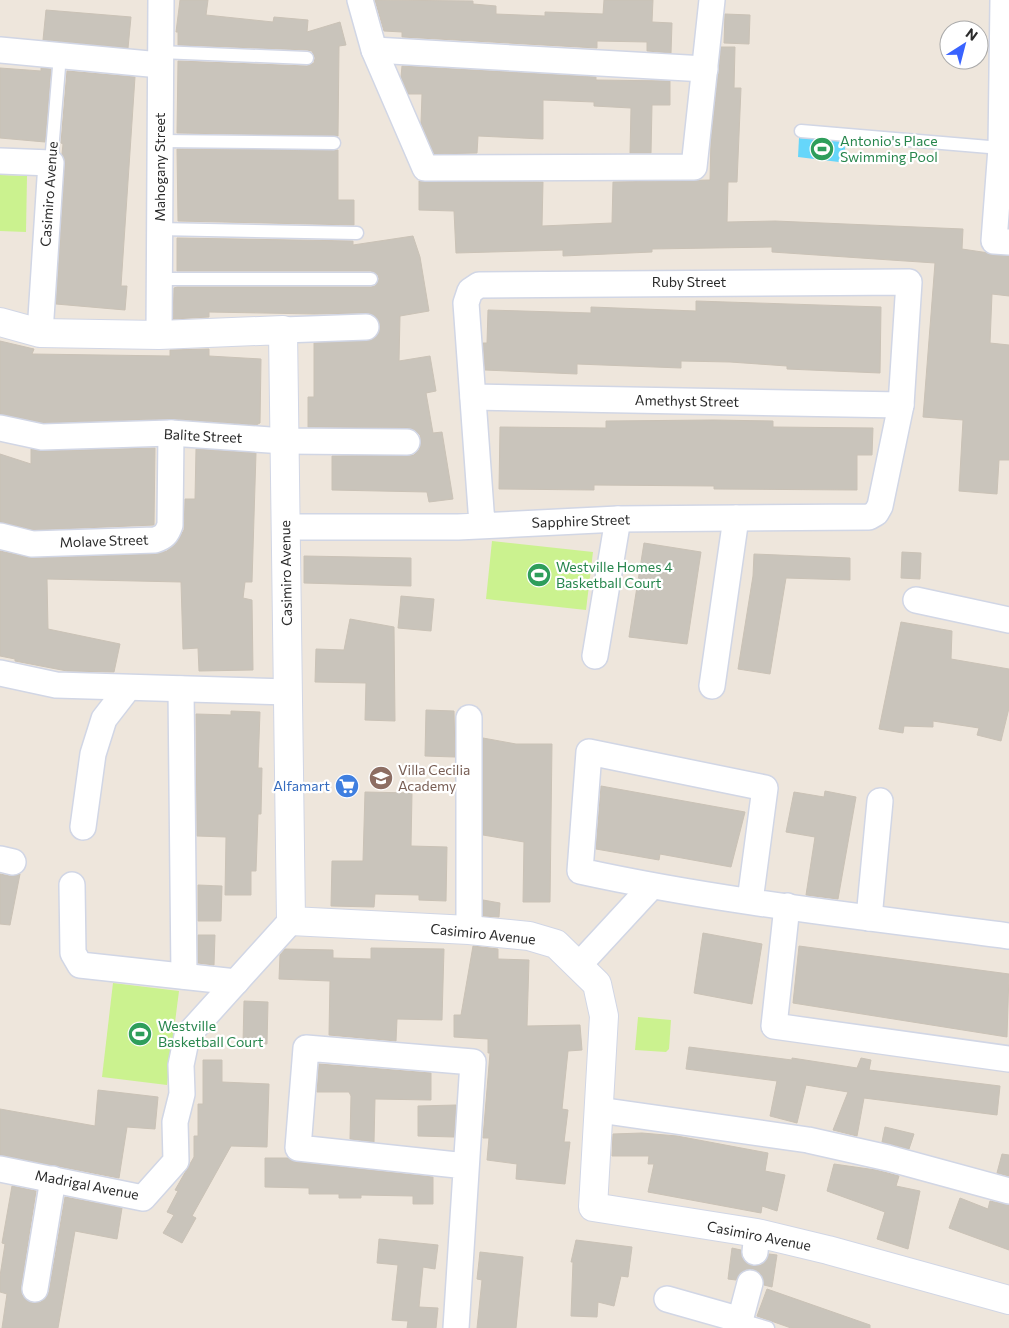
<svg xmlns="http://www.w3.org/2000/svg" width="1009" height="1328" font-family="Commissioner,sans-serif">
<rect width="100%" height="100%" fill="#eee6dc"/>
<g fill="#cbf28f">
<polygon points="0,175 27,176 26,232 0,231"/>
<polygon points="492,541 593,552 586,610 486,599"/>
<polygon points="113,983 179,991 167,1085 102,1077"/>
<polygon points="638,1017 671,1020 669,1049 666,1052 635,1050"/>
</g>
<polygon fill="#66d6fa" points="799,138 844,141 847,163 798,157"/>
<g fill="#c9c4bb" stroke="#cac2b6">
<polygon points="180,0 208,0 206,15 273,22 274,17 308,20 307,32 340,22 346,45 339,46 338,136 177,133 178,61 307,66 314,63 315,58 312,51 307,50 178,45 178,32 176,32"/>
<polygon points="375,0 473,1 473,4 496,6 496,14 545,16 545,12 603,14 604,0 653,0 652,22 672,23 671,53 647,51 647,42 597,41 597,48 402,37 402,32 384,31"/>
<polygon points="46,10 131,17 128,48 43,40"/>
<polygon points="725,14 750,15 749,44 724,43"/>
<polygon points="721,47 735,47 734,88 741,88 737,182 728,182 727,222 775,221 963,229 962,249 1009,256 1009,296 992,294 990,343 1009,345 1009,460 999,460 997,494 959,491 963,420 923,417 935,263 772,252 772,247 652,249 652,252 563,256 563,250 456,253 454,211 419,210 419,181 543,182 542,226 612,223 613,182 710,180 711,140"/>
<polygon points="402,66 596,77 596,80 670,81 670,105 652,105 651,153 630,153 631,108 594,106 594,102 543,100 543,139 478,136 477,153 434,154 421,123 422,94 408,94 401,77"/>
<polygon points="0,68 41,71 41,68 51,69 45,142 0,138"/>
<polygon points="67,71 135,77 121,286 127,286 125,310 56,304 65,164 62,154 63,144 61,143"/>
<polygon points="177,149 338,150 338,200 354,200 354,225 178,221"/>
<polygon points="413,236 420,257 429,311 400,316 399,361 430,356 436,391 426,393 433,433 442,432 453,499 429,502 427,492 332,490 332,456 414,455 419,450 421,443 420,435 415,430 407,428 308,427 308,397 314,397 314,343 373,339 378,334 380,327 378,320 373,315 365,313 314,314 209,312 209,317 173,319 174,288 177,287 371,287 375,286 379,279 378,275 371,271 177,271 177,238 353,241 353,245"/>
<polygon points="696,301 881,307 880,373 787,369 787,366 730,362 681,361 681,368 577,364 577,374 485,370 483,343 487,343 488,310 591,313 591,307 696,311"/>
<polygon points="0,341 34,349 32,354 170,356 170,350 209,349 209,356 261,359 260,423 256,425 171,419 43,423 0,414"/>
<polygon points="714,420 773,421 773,427 873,428 872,455 857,455 857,490 714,489 714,486 594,485 594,490 499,489 500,427 606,428 606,421"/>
<polygon points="155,448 154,525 34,530 0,522 0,454 31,464 31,449 42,451"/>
<polygon points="196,449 256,453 252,582 245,582 243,598 252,600 253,670 199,671 198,648 183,649 181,582 47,579 48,629 120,644 114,672 67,671 15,661 15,659 0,656 0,551 32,558 155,554 167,551 177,542 184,530 185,499 195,499"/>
<polygon points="644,543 701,552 687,644 629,637"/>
<polygon points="902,552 921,553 920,579 901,578"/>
<polygon points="754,554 850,558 850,580 786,578 770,674 738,669 753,576"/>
<polygon points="304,556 411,558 411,586 304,583"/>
<polygon points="401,596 434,599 431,631 398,628"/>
<polygon points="350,619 394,627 395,721 365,720 366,683 315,682 316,649 344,650"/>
<polygon points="901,622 952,631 951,659 1009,669 1009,708 1001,741 977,735 979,728 933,721 933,727 904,726 903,733 879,729"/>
<polygon points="426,710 454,711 455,757 425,756"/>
<polygon points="231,711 260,712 258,768 262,768 261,814 258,814 256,871 251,871 251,895 225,895 226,837 197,836 196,714 231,715"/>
<polygon points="483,738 516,744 552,744 550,902 523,902 524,842 483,835"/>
<polygon points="601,786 745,812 731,867 660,854 659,860 596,849"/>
<polygon points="825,791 856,797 838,899 806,895 815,837 786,832 794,792 824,797"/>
<polygon points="365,792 412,793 411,846 447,847 446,901 419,900 419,895 375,894 374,907 331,906 332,861 363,861"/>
<polygon points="0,874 10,876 20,874 10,925 0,924"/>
<polygon points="198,885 222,886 221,921 198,921"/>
<polygon points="483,900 500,903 499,917 483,916"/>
<polygon points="703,933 762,944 752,1004 694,993"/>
<polygon points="198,935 215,935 214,965 198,963"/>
<polygon points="473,946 498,949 498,959 529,960 527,1026 580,1025 582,1050 568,1051 562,1109 568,1110 564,1142 570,1142 565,1184 516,1179 517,1164 487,1160 489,1138 483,1138 490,1053 488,1053 488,1039 454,1037 454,1015 461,1015"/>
<polygon points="799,946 1009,974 1007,1037 793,1003"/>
<polygon points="371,948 444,949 442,1020 397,1019 396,1041 329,1035 330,981 279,979 280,955 285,949 333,950 333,958 371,959"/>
<polygon points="244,1001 268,1002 267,1044 243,1043"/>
<polygon points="689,1047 792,1060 792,1058 857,1068 861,1058 871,1060 869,1070 1000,1086 997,1115 864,1098 857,1136 833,1130 848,1092 806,1085 797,1123 770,1116 777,1081 686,1069"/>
<polygon points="203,1060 222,1060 222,1082 269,1084 267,1147 231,1146 192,1216 196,1218 182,1243 163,1233 174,1215 167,1212 178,1191 175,1190 194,1157 194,1136 198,1136 198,1104 203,1104"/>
<polygon points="319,1064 431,1073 431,1100 375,1099 374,1142 350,1139 351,1096 349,1092 317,1092"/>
<polygon points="98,1090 158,1097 155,1129 127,1127 119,1178 0,1155 0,1109 95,1126"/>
<polygon points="456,1105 454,1137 418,1136 418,1106"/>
<polygon points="885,1127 914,1134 909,1149 882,1142"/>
<polygon points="642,1133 677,1136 768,1153 765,1171 785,1175 777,1211 762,1206 761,1213 648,1192 654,1164 648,1164 649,1156 612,1156 613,1134"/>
<polygon points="1002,1154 1009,1155 1009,1176 997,1173"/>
<polygon points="265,1158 288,1158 296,1162 433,1177 433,1204 413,1204 413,1196 361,1195 361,1198 339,1198 339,1194 309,1194 309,1188 265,1187"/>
<polygon points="834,1164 876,1170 899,1176 896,1186 920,1191 908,1249 877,1239 885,1212 827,1191"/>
<polygon points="12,1186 36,1191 21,1287 22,1295 32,1303 41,1302 49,1292 65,1197 122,1208 117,1239 75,1231 58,1328 2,1328 7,1294 0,1292 0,1276 5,1244 2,1243"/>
<polygon points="960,1198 988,1209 990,1201 1009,1205 1009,1250 949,1228"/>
<polygon points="379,1239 438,1245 435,1269 423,1267 419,1307 438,1308 436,1328 407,1328 408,1321 392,1320 398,1265 377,1263"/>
<polygon points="576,1240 632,1247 628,1277 621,1276 614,1306 598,1302 597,1317 571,1316 573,1262 571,1262"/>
<polygon points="732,1248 741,1250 742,1258 753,1266 761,1265 769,1254 777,1255 772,1287 764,1285 760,1273 753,1269 740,1273 736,1280 728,1279"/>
<polygon points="480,1252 523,1257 516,1328 477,1328 482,1280 477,1279"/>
<polygon points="767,1289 870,1325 870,1328 791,1328 757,1316"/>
</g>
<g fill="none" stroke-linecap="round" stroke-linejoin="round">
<g stroke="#d1d6e5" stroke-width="15">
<g id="service">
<polyline points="160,52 307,58"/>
<polyline points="801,131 1001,148"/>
<polyline points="160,141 334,143"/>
<polyline points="51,163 60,55"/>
<polyline points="159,229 357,233"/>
<polyline points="159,279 371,279"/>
<polyline points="741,1320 768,1328"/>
</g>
</g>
<g stroke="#d1d6e5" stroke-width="28">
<g id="minor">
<polyline points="360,0 374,50 425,168 694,167 712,0"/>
<polyline points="1003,0 1001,148 994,241 1009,242"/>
<polyline points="0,50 160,65"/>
<polyline points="374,50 705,69"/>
<polyline points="0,161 51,163 40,333"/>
<polyline points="283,330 366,327"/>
<polyline points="159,335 161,0"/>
<polyline points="473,397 901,405"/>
<polyline points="0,428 42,437 171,433 284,441 407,442"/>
<polyline points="286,527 458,527 618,519 869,517 876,513 880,506 901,405 909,282 479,285 470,291 466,303 482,524"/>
<path d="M 0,536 L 32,544 L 155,540 C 164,537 167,534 170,525 L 171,433"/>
<polyline points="916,600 1009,620"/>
<polyline points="595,656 618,519"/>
<polyline points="0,673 56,685 288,692"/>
<polyline points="712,686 736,518"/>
<polyline points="181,689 184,976"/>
<polyline points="469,718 469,930"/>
<polyline points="83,827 93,754 104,719 128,688"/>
<polyline points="0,859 13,862"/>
<polyline points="72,885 73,953 80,965 236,982"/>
<path d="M 750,901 L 765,788 L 589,752 L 580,871 C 721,902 866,917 1009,936"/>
<polyline points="787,906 774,1026 1009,1059"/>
<polyline points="869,918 880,801"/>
<polyline points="578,966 651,887"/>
<polyline points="599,1110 808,1140 888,1158 1009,1191"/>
<polyline points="0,1169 143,1198 176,1161 175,1122 182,1094 181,1065 187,1036 291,921"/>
<polyline points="755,1252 757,1233"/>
<polyline points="35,1289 53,1179"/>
<polyline points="667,1299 741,1320"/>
<polyline points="456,1328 473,1062 306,1048 298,1148 466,1166"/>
<polyline points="738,1328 750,1283"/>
</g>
</g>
<g stroke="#d1d6e5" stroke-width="30">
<polyline id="tertiary" points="0,322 40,333 159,335 283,330 291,921 469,930 529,936 556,944 597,984 604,1016 593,1207 757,1233 828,1250 1009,1300"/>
</g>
<use href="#service" stroke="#fff" stroke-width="12"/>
<use href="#minor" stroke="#fff" stroke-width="25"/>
<use href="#tertiary" stroke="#fff" stroke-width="28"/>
</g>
<defs>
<g id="stadium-disc" transform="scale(1.25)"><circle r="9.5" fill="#2e9e5b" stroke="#fff"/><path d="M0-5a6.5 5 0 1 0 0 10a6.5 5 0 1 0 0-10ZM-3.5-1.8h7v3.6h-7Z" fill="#fff"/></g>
<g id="school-disc" transform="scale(1.25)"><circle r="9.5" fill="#8d6e63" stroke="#fff"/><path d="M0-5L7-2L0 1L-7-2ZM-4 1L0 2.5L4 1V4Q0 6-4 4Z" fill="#fff"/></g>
<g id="supermarket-disc" transform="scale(1.25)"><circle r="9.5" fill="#3f7fe0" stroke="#fff"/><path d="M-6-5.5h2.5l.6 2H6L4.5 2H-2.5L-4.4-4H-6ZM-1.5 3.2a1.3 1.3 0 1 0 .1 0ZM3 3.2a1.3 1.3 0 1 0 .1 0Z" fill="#fff"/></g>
</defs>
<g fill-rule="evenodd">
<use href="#stadium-disc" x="822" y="149"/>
<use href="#stadium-disc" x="539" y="575"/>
<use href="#school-disc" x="381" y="778"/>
<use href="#supermarket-disc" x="347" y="786"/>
<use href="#stadium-disc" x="140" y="1034"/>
</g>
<g text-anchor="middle" stroke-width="4.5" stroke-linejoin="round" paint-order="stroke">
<g font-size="14" fill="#27864d" stroke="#fff" text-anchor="start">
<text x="840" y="146">Antonio's Place<tspan x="840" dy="16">Swimming Pool</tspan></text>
<text x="556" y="572">Westville Homes 4<tspan x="556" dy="16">Basketball Court</tspan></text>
<text x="158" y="1031">Westville<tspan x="158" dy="16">Basketball Court</tspan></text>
</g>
<g font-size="14" fill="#2b2b2b" stroke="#fff">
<text transform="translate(160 167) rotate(-90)" y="5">Mahogany Street</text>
<text transform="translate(49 194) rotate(-86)" y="5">Casimiro Avenue</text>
<text x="689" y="287">Ruby Street</text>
<text transform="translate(687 401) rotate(1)" y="5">Amethyst Street</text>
<text transform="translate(203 436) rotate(3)" y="5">Balite Street</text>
<text transform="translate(581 521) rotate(-2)" y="5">Sapphire Street</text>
<text transform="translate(104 541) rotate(-2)" y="5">Molave Street</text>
<text transform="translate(286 573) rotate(-91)" y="5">Casimiro Avenue</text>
<text transform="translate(483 934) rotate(6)" y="5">Casimiro Avenue</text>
<text transform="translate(87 1185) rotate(11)" y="5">Madrigal Avenue</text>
<text transform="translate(759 1236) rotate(11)" y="5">Casimiro Avenue</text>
</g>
<g font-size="14" fill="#785e54" stroke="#fff" text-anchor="start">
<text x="398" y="775">Villa Cecilia<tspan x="398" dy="16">Academy</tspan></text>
</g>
<g font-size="14" fill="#366cbe" stroke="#fff" text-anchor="end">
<text x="330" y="791">Alfamart</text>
</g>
</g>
<g transform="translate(964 45) rotate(36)"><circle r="24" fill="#ffffff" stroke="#aaaaaa"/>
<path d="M0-4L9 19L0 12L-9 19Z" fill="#3963ff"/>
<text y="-8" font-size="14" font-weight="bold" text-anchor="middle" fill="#2b2b2b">N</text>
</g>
</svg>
